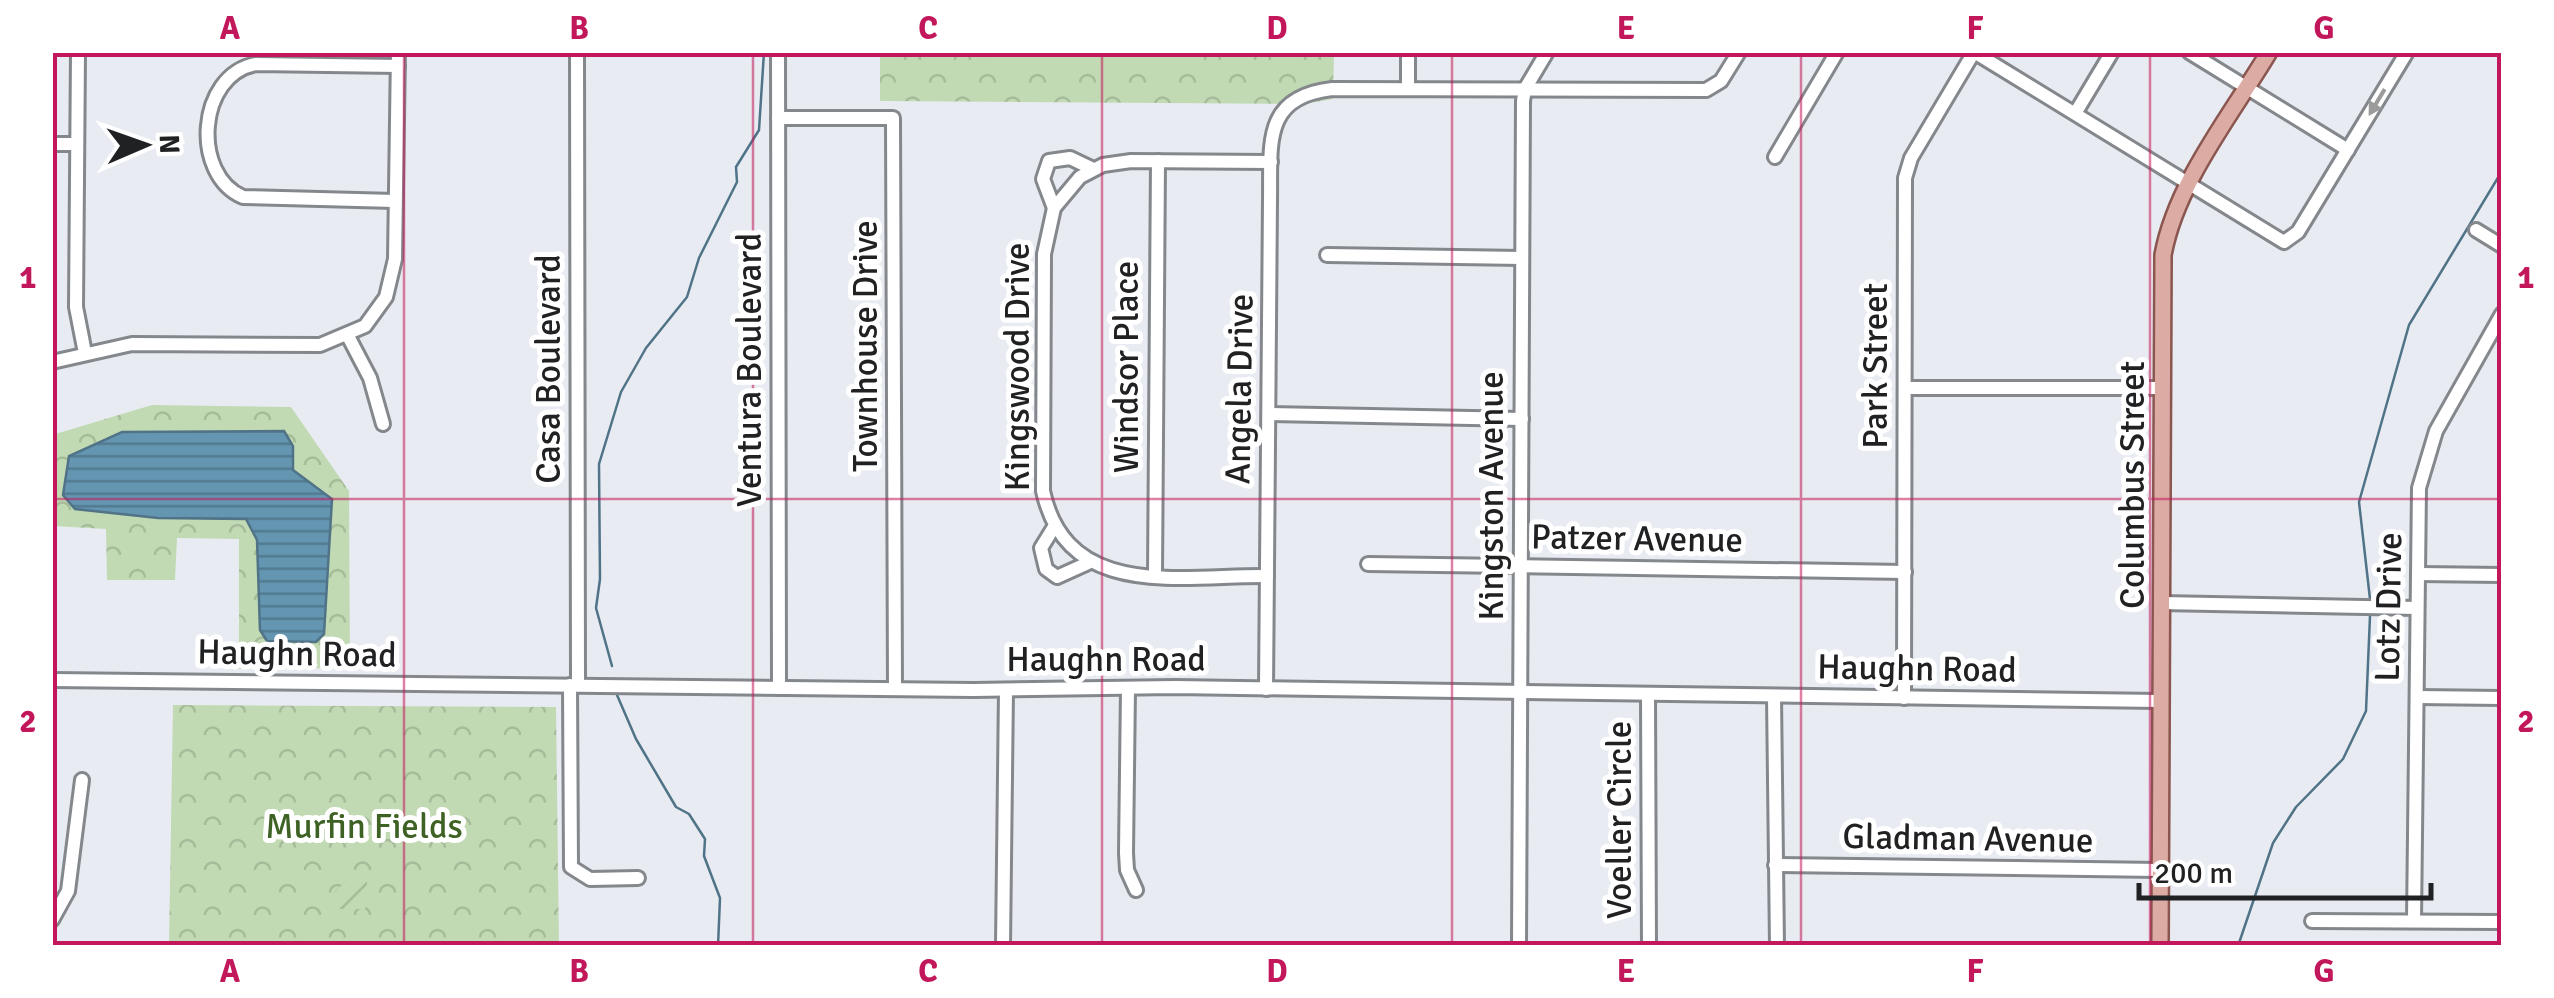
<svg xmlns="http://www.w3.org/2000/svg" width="2554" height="998" font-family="Signika,sans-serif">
<defs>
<pattern id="park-crowns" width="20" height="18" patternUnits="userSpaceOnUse" patternTransform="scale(2.5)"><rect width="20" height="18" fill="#c1dab3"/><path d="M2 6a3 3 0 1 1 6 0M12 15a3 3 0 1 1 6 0" fill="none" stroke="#a6bb9a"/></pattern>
<pattern id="garden-furrows" width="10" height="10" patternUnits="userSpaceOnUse" patternTransform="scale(2.5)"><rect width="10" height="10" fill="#c1dab3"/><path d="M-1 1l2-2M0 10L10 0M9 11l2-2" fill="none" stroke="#a6bb9a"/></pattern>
<pattern id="water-rules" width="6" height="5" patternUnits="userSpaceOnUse" patternTransform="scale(2.5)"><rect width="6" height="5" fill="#6496b2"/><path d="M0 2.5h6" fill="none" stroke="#527a90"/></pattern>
</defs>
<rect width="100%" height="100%" fill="#e8ecf2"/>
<g fill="url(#park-crowns)">
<polygon points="880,53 1334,53 1333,99 1305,104 880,101"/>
<polygon points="152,405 291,407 349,491 350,668 239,669 239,539 177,538 175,580 107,580 106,529 53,526 52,435"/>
<polygon points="173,705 556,707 559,945 169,946"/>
</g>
<polygon fill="url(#garden-furrows)" points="367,876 367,909 333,909 334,892 349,878"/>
<g fill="#c1dab3">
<polygon points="959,53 1077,53 1077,71 1005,70"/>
<polygon points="1099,53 1099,52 1205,53 1189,61 1099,64"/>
</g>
<polygon fill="url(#water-rules)" stroke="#507387" stroke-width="2.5" points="284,431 293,446 293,470 332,499 324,634 316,642 267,641 260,630 257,540 246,519 158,518 75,509 63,495 69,456 122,432"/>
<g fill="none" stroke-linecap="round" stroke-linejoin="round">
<g stroke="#507387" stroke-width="2.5">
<polyline points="2370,599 2359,502 2409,325 2502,171"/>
<polyline points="612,666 596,608 600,579 599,464 621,392 646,348 687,297 699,258 737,182 736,167 759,130 764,52"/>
<polyline points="617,695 636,739 676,807 689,814 705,839 704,856 720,898 718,946"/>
<polyline points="2238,946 2273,843 2296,807 2343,759 2366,711 2370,616"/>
</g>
<g stroke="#84888d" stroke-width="18">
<g id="minor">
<polyline points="78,52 76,307 85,353"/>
<polyline points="577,52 578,685"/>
<polyline points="778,52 779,688"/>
<polyline points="1974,52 2284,242 2298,232 2407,52"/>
<polyline points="2189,52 2348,150"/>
<polyline points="1408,89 1408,52"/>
<polyline points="2076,112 2112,52"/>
<polyline points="778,118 893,118 895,689"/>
<polyline points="52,144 77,144"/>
<polyline points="1775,157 1837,52"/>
<path d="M 395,201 L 243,197 C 191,175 197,75 256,64 L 398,66"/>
<polyline points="1054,208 1043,179 1049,161 1070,158 1091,168"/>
<polyline points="2476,230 2502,246"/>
<polyline points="1327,255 1522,258"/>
<polyline points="348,336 370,378 383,424"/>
<polyline points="52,362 132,344 320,345 365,326 386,297 395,259 398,52"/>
<polyline points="1906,388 2163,388"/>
<polyline points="1269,414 1522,419"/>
<polyline points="1054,527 1041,548 1046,569 1057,577 1088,563"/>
<polyline points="1368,564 1905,572"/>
<polyline points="2418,574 2502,575"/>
<polyline points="1155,575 1158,161"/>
<path d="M 1267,576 C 1181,575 1067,601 1043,491 L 1044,254 L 1054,208 L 1080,177 L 1103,165 L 1131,161 L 1271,162"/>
<polyline points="2161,603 2417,608"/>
<polyline points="52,680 974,690 1175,687 2160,701"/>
<polyline points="570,685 571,867 590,879 638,878"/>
<polyline points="1128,688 1126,853 1127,870 1136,890"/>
<path d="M 1266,689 L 1270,200 C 1271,144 1262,97 1332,89 L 1706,90 L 1721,81 L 1739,52"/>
<polyline points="1648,694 1649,946"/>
<polyline points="1774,696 1777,946"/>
<polyline points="2417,697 2502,698"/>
<polyline points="1904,698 1905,178 1911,158 1974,52"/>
<polyline points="1775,865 2160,870"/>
<polyline points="52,920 68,891 82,780"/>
<polyline points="2312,921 2502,922"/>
<polyline points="2414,921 2419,488 2436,431 2502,314"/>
<polyline points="1003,946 1006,690"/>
<polyline points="1519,946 1523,101 1525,89 1547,52"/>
</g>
</g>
<g stroke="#8a564f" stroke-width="20">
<path id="major" d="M 2160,946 L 2163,255 C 2176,183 2232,114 2269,52"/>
</g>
<use href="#minor" stroke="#fff" stroke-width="12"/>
<use href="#major" stroke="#dbaba4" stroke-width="15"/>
</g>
<defs><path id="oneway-solid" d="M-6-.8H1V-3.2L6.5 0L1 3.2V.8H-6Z" transform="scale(2.5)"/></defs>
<use fill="#9b9b9c" href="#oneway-solid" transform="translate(2377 102) rotate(121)"/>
<path fill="none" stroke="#c2185b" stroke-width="2.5" stroke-opacity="0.55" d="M 404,52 L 404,946M 753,52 L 753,946M 1102,52 L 1102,946M 1452,52 L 1452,946M 1801,52 L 1801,946M 2150,52 L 2150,946M 52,499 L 2502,499"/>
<g text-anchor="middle" stroke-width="10" stroke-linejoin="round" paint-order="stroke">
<g font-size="35" fill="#202123" stroke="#fff">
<text transform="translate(865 346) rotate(-90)" y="12">Townhouse Drive</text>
<text transform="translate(1875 366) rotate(-90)" y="12">Park Street</text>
<text transform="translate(1017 367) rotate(-90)" y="12">Kingswood Drive</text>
<text transform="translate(1126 367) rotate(-90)" y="12">Windsor Place</text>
<text transform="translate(548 369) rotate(-90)" y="12">Casa Boulevard</text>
<text transform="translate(749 370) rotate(-90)" y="12">Ventura Boulevard</text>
<text transform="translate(1239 389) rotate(-89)" y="12">Angela Drive</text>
<text transform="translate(2132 485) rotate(-90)" y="12">Columbus Street</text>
<text transform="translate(1491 496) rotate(-90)" y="12">Kingston Avenue</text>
<text transform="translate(1637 538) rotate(1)" y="12">Patzer Avenue</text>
<text transform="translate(2388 607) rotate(-89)" y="12">Lotz Drive</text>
<text transform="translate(297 653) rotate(1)" y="12">Haughn Road</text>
<text x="1106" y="671">Haughn Road</text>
<text transform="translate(1917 668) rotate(1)" y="12">Haughn Road</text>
<text transform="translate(1619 820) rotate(-90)" y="12">Voeller Circle</text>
<text transform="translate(1968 838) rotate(1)" y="12">Gladman Avenue</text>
</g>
<g font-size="35" fill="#3e6124" stroke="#fff">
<text x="364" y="838">Murfin Fields</text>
</g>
</g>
<rect width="2554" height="998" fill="none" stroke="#ffffff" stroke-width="110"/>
<g transform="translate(145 145) rotate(88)" stroke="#ffffff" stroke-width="8" paint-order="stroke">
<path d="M0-8L18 38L0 25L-18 38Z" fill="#202123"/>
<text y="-15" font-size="28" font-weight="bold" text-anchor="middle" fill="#202123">N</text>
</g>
<path d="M2139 883v15h292v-15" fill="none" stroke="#202123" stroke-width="5"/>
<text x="2154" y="883" font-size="30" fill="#202123" stroke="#ffffff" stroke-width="8" paint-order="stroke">200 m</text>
<rect x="55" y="55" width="2444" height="888" fill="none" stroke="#c2185b" stroke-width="4"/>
<g font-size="32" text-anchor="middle" font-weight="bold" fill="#c2185b">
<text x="230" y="39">A</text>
<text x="579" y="39">B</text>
<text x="928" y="39">C</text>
<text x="1277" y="39">D</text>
<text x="1626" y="39">E</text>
<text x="1975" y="39">F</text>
<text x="2324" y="39">G</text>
<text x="28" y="288">1</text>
<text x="2526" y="288">1</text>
<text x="28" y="732">2</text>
<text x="2526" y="732">2</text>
<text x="230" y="982">A</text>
<text x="579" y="982">B</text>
<text x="928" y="982">C</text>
<text x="1277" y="982">D</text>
<text x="1626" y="982">E</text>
<text x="1975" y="982">F</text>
<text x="2324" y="982">G</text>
</g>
</svg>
